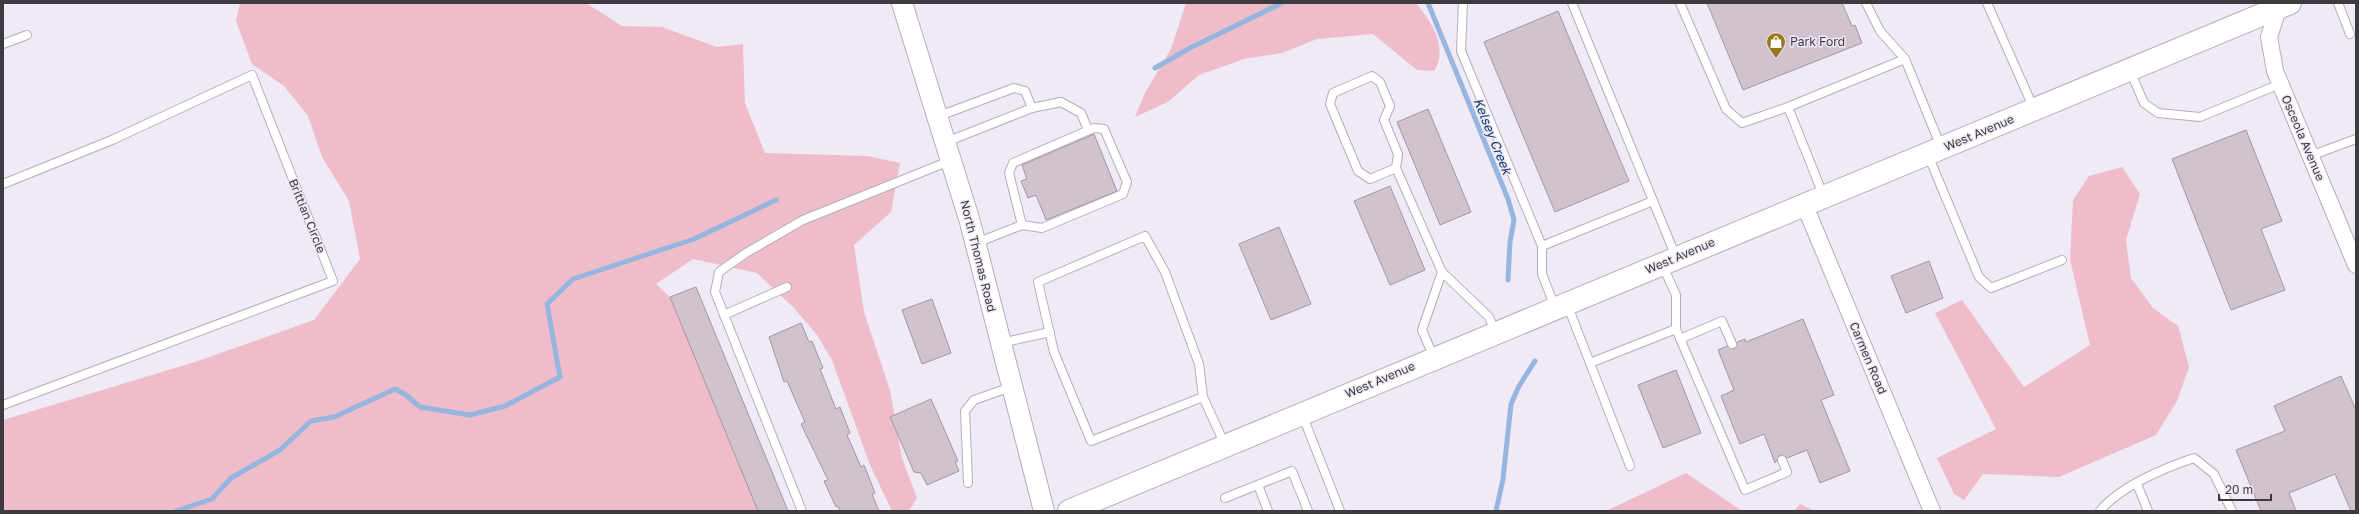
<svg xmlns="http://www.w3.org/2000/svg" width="2359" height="514" font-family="'Golos Text',sans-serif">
<rect width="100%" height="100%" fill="#f0e9f6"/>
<g fill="#efbdc9">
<polygon points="240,3 586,3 622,26 662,27 717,47 743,44 745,103 765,153 867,156 900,163 891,212 854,245 864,312 890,390 902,458 917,498 909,511 892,511 870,465 832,360 817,335 794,308 757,273 693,259 656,284 670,297 698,337 772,511 3,511 3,420 195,362 314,320 360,259 349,201 322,157 308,116 284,86 252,64 236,21"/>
<path d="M 1186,3 L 1416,3 C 1431,21 1449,48 1434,71 L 1417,70 L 1373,34 L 1317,39 L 1282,53 L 1244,59 L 1199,75 L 1168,102 L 1135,117 L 1145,93 L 1171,49 Z"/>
<polygon points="2122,167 2140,194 2126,240 2131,278 2153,308 2178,326 2189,367 2177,401 2156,435 2059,477 1983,474 1964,500 1954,494 1937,458 1996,429 1935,313 1962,300 2024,387 2090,345 2070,260 2073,200 2089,176"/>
<polygon points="1686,473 1742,511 1606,511"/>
<polygon points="1800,504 1815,511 1794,511"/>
</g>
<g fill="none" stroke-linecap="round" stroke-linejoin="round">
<g stroke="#96b6e0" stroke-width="5">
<polyline points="1428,3 1508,199 1514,220 1510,242 1508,280"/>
<polyline points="1155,68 1190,48 1282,3"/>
<polyline points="176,511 212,499 231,478 280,450 311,421 334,417 395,389 406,395 420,407 470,415 505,406 560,377 547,304 573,279 694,239 776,200"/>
<polyline points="1496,511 1503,479 1511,404 1519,386 1535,361"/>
</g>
</g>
<g fill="#d0c3cd" stroke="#a3979f">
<polygon points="1707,3 1842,3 1852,26 1855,25 1862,43 1743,90"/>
<polygon points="1558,11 1629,181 1555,212 1484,42"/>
<polygon points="1428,109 1471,212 1440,225 1397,122"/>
<polygon points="2246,130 2282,221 2261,229 2285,290 2231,310 2172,159"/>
<polygon points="1094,134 1117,191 1046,220 1036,195 1028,198 1021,181 1027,179 1022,165"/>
<polygon points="1390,186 1425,270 1390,285 1354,201"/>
<polygon points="1279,227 1311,304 1271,320 1239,244"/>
<polygon points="1929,261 1943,298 1906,313 1891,276"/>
<polygon points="696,287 788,511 758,511 670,297"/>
<polygon points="932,299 951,353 922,364 902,310"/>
<polygon points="1803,319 1834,395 1821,400 1850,471 1820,483 1807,450 1787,458 1780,455 1775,463 1764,434 1740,444 1721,396 1734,390 1718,350 1727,346 1734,349 1737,342 1745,339 1746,342"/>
<polygon points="801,323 809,342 812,341 823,368 820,369 836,409 840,407 850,433 847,435 861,467 864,465 875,493 872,494 879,511 840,511 838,506 836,507 824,481 828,480 801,424 805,422 787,381 784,382 769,337"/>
<polygon points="1676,370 1701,433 1663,448 1638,385"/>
<polygon points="2341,376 2356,410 2356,511 2351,511 2335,474 2289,493 2296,511 2261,511 2236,450 2285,431 2274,406"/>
<polygon points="931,399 958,461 955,462 959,471 927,485 921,473 914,472 890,417"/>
</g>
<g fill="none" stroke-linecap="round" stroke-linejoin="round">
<g stroke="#b4aebb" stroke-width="10">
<g id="service">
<polyline points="1463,3 1461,51 1542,246 1542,274 1555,307"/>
<polyline points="1572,3 1676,257"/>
<polyline points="1680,3 1726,109 1742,123 1788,107"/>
<polyline points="1866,3 1880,31 1905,59"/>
<polyline points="1987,3 2034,109"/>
<polyline points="2338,3 2350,34"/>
<polyline points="3,44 27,35"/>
<polyline points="2130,71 2144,103 2158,113 2200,117 2280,84"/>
<polyline points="1032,108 1061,102 1081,113 1088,130"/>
<polyline points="939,116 1014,88 1025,91 1032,108 946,142"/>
<polyline points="1928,155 1979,277 1991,288 2062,260"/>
<polyline points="2310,156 2356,139"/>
<polyline points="1396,168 1398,154 1384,120 1390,106 1380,82 1372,76 1333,93 1330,104 1358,171 1370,179 1396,168 1442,272 1422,330 1434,358"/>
<polyline points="3,184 112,140 252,75 333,281 3,405"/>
<polyline points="1824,197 1788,107 1905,59 1941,147"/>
<polyline points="976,243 1022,225 1042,228 1123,194 1127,182 1104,129 1094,128 1013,163 1009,173 1022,225"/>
<polyline points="1542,246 1653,201"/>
<polyline points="1662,264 1676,295 1676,329 1745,490 1787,472 1782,460"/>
<polyline points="1442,272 1489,317 1495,332"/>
<polyline points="1567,304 1630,466"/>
<polyline points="724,315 787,287"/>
<polyline points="1680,339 1722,321 1732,344"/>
<polyline points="1001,343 1050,332"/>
<polyline points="1590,363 1676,329"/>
<polyline points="1203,397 1091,441 1054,352 1038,282 1145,236 1165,272 1199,364 1203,397 1225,445"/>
<polyline points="1302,414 1340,511"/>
<polyline points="968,483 965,411 974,400 1011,387"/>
<polyline points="2137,484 2148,511"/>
<polyline points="1258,485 1268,511"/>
<polyline points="1225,498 1292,471 1308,511"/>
<polyline points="802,511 715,292 719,272 746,253 803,220 952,160"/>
<path d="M 2100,511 C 2119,487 2164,468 2194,458 L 2214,474 L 2232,511"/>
</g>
</g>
<g stroke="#b4aebb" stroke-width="18">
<g id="minor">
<polyline points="2280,3 2269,37 2275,71 2356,265"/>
<polyline points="1805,206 1932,511"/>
</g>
</g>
<g stroke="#b4aebb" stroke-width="22">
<polyline id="tertiary" points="902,3 970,222 1044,511"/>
</g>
<g stroke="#b4aebb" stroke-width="24">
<polyline id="primary" points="1069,511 2290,3"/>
</g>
<use href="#service" stroke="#fff" stroke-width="8"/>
<use href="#minor" stroke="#fff" stroke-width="16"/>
<use href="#tertiary" stroke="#fff" stroke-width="20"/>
<use href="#primary" stroke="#fff" stroke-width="22"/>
</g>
<defs>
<g id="shop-pin" transform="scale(1)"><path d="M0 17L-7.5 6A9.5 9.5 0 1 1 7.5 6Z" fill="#9b7621" stroke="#f0e9f6"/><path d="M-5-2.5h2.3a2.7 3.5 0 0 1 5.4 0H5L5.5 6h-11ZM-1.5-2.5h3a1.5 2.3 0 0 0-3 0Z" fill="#fff"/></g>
</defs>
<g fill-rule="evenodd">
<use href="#shop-pin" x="1776" y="42"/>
</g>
<g text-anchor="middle" stroke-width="3" stroke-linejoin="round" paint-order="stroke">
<g font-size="12" fill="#3e3b40" stroke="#f0e9f6" text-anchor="start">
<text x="1790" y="46">Park Ford</text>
</g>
<g font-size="12" fill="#3e3b40" stroke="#f0e9f6">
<text transform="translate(1979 133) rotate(-23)" y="4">West Avenue</text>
<text transform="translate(2303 138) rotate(67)" y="4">Osceola Avenue</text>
<text transform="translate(307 216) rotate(68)" y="4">Brittian Circle</text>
<text transform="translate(978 256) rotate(76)" y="4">North Thomas Road</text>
<text transform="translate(1680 256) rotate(-23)" y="4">West Avenue</text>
<text transform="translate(1868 358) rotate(67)" y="4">Carmen Road</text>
<text transform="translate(1380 380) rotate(-23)" y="4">West Avenue</text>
</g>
<g font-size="13" font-style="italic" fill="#0c396b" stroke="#f0e9f6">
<text transform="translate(1493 136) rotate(68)" y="5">Kelsey Creek</text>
</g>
</g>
<rect width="2359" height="514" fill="none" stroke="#3e3b40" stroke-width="8"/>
<path d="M2219 494v6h52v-6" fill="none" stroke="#3e3b40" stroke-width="2"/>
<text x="2225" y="494" font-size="12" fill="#3e3b40" stroke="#f0e9f6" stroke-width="3" paint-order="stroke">20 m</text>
</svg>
